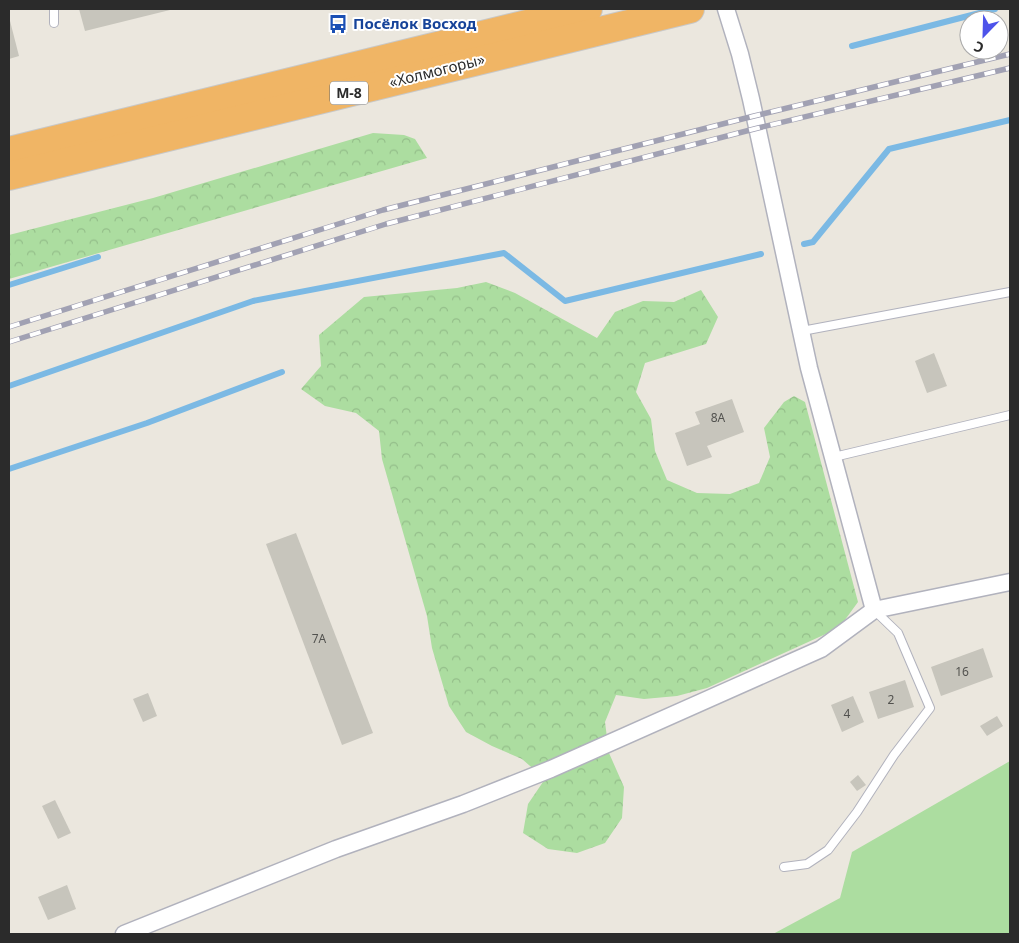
<svg xmlns="http://www.w3.org/2000/svg" width="1019" height="943" font-family="'Noto Sans',sans-serif">
<defs>
<pattern id="forest-crowns" width="20" height="18" patternUnits="userSpaceOnUse" patternTransform="scale(1.25)"><rect width="20" height="18" fill="#acdda0"/><path d="M2 6a3 3 0 1 1 6 0M12 15a3 3 0 1 1 6 0" fill="none" stroke="#94be8a"/></pattern>
</defs>
<rect width="100%" height="100%" fill="#ebe7de"/>
<g fill="url(#forest-crowns)">
<polygon points="373,133 404,135 415,139 427,158 9,279 9,235 153,198"/>
<polygon points="486,282 515,293 597,338 615,312 643,301 674,302 701,290 718,317 706,344 645,363 636,392 651,419 655,451 667,480 697,493 730,494 759,483 770,457 764,428 784,402 794,396 805,402 858,602 839,628 707,688 677,696 644,699 616,695 605,722 609,753 624,787 622,818 605,843 577,853 548,849 523,833 528,804 545,779 522,759 492,746 466,732 449,706 432,648 427,616 382,459 379,431 356,413 325,406 301,389 321,366 319,335 364,297 457,288"/>
</g>
<polygon fill="#acdda0" points="1010,761 1010,934 773,934 840,898 852,852"/>
<g fill="none" stroke-linecap="round" stroke-linejoin="round">
<g stroke="#7bb9e4" stroke-width="6">
<polyline points="852,46 995,9"/>
<polyline points="804,244 813,242 889,149 1010,120"/>
<polyline points="9,285 98,257"/>
<polyline points="9,386 253,301 504,253 565,301 761,254"/>
<polyline points="9,469 147,423 282,372"/>
</g>
</g>
<g fill="#c7c5bc">
<polygon points="79,9 174,9 85,31"/>
<polygon points="9,17 19,56 9,59"/>
<polygon points="934,353 947,386 927,393 915,361"/>
<polygon points="732,399 744,432 707,446 712,457 687,466 675,433 700,424 695,412"/>
<polygon points="296,533 373,733 342,745 266,544"/>
<polygon points="983,648 993,677 941,696 931,667"/>
<polygon points="905,680 914,707 878,719 869,692"/>
<polygon points="148,693 157,716 143,722 133,699"/>
<polygon points="853,696 864,722 842,732 831,705"/>
<polygon points="997,716 1003,726 987,736 980,726"/>
<polygon points="858,775 866,785 857,791 850,782"/>
<polygon points="55,800 71,833 58,839 42,806"/>
<polygon points="67,885 76,909 48,920 38,897"/>
</g>
<g fill="none" stroke-linecap="round" stroke-linejoin="round">
<g stroke="#b1b2bd" stroke-width="10">
<g id="lane">
<polyline points="54,23 54,9"/>
<polyline points="802,331 1010,292"/>
<polyline points="834,457 1010,415"/>
<polyline points="784,867 807,864 828,850 857,812 894,755 930,708 898,633 874,610"/>
</g>
</g>
<g stroke="#b1b2bd" stroke-width="19">
<g id="street">
<polyline points="726,9 740,54 751,99 809,368 874,610"/>
<polyline points="124,934 336,849 463,804 551,769 821,649 874,610 1010,582"/>
</g>
</g>
<g stroke="#c8c8c8" stroke-width="30">
<g id="highway">
<polyline points="9,151 588,9"/>
<polyline points="9,176 690,9"/>
</g>
</g>
<use href="#lane" stroke="#fff" stroke-width="8"/>
<use href="#street" stroke="#fff" stroke-width="16"/>
<use href="#highway" stroke="#f0b565" stroke-width="28"/>
<g stroke="#a1a1b3" stroke-width="5.5">
<g id="rail">
<polyline points="9,327 383,210 754,116 1010,54"/>
<polyline points="9,342 386,224 758,128 1010,68"/>
</g>
</g>
<use href="#rail" stroke="#fff" stroke-width="4" stroke-dasharray="11" stroke-linecap="butt"/>
</g>
<defs>
<g id="bus-bare" transform="scale(1.5)"><path d="M-5-6H5V4H4V6H2V4H-2V6H-4V4H-5ZM-3.5-4V0h7V-4ZM-3.5 1.2v1.5H-2V1.2ZM2 1.2v1.5H3.5V1.2Z" fill="#1a4fb4" stroke="#fff" stroke-width="2.5" paint-order="stroke"/></g>
</defs>
<g fill-rule="evenodd">
<use href="#bus-bare" x="338" y="24"/>
</g>
<g text-anchor="middle" stroke-width="4" stroke-linejoin="round" paint-order="stroke">
<g font-size="12" fill="#52524f">
<text x="718" y="422">8А</text>
<text x="319" y="643">7А</text>
<text x="962" y="676">16</text>
<text x="891" y="704">2</text>
<text x="847" y="718">4</text>
</g>
<rect fill="#fff" stroke="#6b6b6b" stroke-width="1" x="330" y="81.5" width="38" height="23" rx="4"/>
<g font-size="14" font-weight="bold" fill="#2b2b2b">
<text x="349" y="98">М-8</text>
</g>
<g font-size="15" font-weight="bold" fill="#164399" stroke="#fff" text-anchor="start">
<text x="353" y="29">Посёлок Восход</text>
</g>
<g font-size="15" fill="#2b2b2b" stroke="#fff">
<text transform="translate(437 71) rotate(-14)" y="5">«Холмогоры»</text>
</g>
</g>
<rect width="1019" height="943" fill="none" stroke="#2b2b2b" stroke-width="20"/>
<g transform="translate(984 35) rotate(203)"><circle r="24" fill="#ffffff" stroke="#aaaaaa"/>
<path d="M0-4L9 19L0 12L-9 19Z" fill="#4d53ea"/>
<text y="-8" font-size="14" font-weight="bold" text-anchor="middle" fill="#2b2b2b">С</text>
</g>
</svg>
